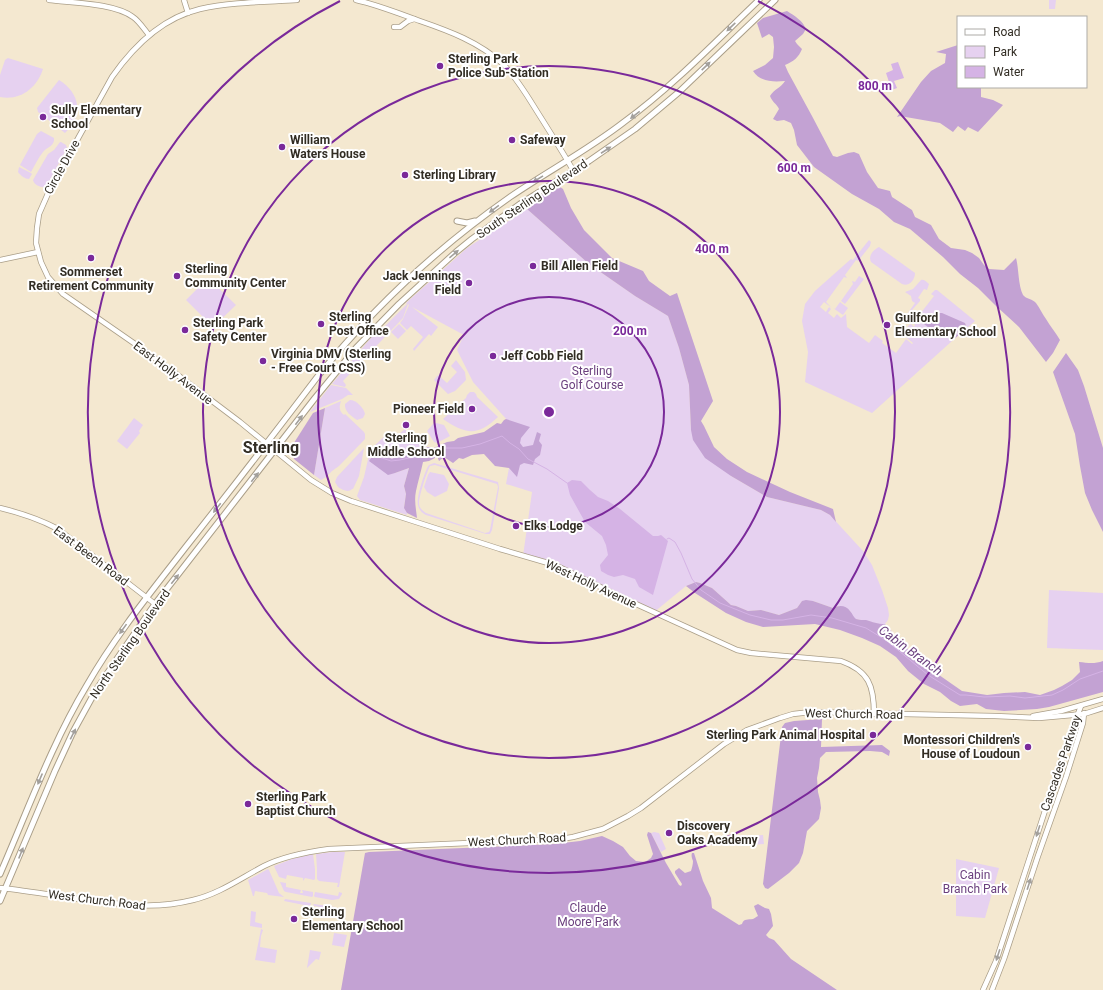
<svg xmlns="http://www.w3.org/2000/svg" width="1103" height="990" font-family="Roboto,sans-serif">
<rect width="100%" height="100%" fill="#f4e8d0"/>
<g fill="#e6d1f0" fill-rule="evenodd">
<polygon points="1049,0 1056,0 1055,9 1049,9"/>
<path d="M 8,58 L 43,69 C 37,88 20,101 0,97 L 0,75 L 5,60 Z"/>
<path d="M 59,80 C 80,93 84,115 65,133 L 38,112 L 37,108 Z"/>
<path d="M 41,131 L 54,138 C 55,146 47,147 43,152 C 38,158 35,165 31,172 L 20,165 L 37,134 Z"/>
<path d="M 60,142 L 61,142 L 66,145 L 67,148 L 46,187 C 41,188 34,185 33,180 L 48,154 L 54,150 Z"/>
<path d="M 19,167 L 31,173 L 32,174 L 29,179 C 25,179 21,176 18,172 Z"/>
<polygon points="527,209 589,264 635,296 668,316 679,348 689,385 691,430 731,476 767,497 821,510 830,515 863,551 872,565 882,590 888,608 889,615 888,620 885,624 878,624 867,621 855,619 852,616 850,611 837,606 833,608 813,601 802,601 797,608 779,615 761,610 748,611 736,606 731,605 712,588 700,583 696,582 686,586 653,613 555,565 523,556 532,492 506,484 516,430 473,382 457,350 464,335 412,307 438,327 431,336 429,334 414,351 413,349 423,337 411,326 407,330 400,323 403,319 409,305 408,304 403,318 343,381 346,385 345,387 332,384 375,333 381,330 407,304 406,303 467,248"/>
<polygon points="869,240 871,242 870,246 858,261 856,260 845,275 847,278 844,277 826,302 832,308 824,302 820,307 826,312 829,307 831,309 828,313 834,318 837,314 841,318 846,314 847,327 869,343 875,335 883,341 882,343 896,353 906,339 912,344 913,343 902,334 909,325 911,324 914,327 915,325 913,323 934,296 931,294 935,290 937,290 975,321 967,328 965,323 945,334 952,341 872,413 805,382 808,352 802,321 805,304 815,291 851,259 853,260"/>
<path d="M 879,247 L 915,273 C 915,280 909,287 902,284 L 871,262 C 868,256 873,250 879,247 Z"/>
<polygon points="859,276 864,279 845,304 841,301 853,284 852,281 855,282"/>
<polygon points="208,278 236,305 213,327 186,300"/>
<path d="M 921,280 C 925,279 926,282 929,284 L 927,290 L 924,289 L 918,298 L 920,299 L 920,301 L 906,317 L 905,317 L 915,303 L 912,301 L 911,296 L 905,292 L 913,289 Z"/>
<polygon points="840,302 848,308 843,315 833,308 835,309"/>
<polygon points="399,324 406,331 398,339 391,332"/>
<polygon points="456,360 465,372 466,380 455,391 448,394 434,380 438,375 447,383 457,372 451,366"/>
<polygon points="331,385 346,388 353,395 348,395 342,399 310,412"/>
<path d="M 470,392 L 474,392 L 476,394 L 477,397 L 498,417 C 478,436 466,435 443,419 L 466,398 L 467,395 Z"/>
<path d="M 350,400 C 356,400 364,408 365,414 L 363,418 L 357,420 C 351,416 344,411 345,404 Z"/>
<path d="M 341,401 C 339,407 339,411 344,415 L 345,414 L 364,432 L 365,434 L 365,439 L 339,466 L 332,471 L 326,477 L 321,480 L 314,475 L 325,408 Z"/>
<polygon points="134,418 143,425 139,431 140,433 127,449 117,441"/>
<polygon points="436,423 444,425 450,436 437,443 434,442 427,431 433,424"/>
<polygon points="405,429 413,440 427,447 411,451 406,451 392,459 385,455 395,473 409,468 404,486 406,494 404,507 407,513 407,515 360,500 357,496 364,477 369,455 373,447 388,433 391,432 399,434"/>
<path d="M 364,448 L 359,476 L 353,489 L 352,489 C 348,493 343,490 338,487 L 335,482 L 337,477 Z"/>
<path d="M 434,463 L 498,482 L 499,488 L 492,530 L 490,534 L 486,534 L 426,515 C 422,513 419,510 418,505 C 416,498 425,470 429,465 ZM 435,465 L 497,484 L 498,487 L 490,530 L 489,532 L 485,533 L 426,513 C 422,510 419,508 419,503 C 419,496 427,471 430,466 Z"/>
<polygon points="430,472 444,475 449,484 447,491 435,497 427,492 424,487 428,475"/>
<polygon points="1049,590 1103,593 1103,650 1047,648"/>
<polygon points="654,832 659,833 666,849 661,852 651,833"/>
<polygon points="763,835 764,844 750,845 749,838 751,836"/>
<polygon points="333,852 345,852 339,887 337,887 338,883 319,881 317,879 317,869 316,854"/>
<polygon points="313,854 315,869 315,879 314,880 305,878 303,881 303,878 287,875 286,879 279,877 274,866 292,859"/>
<polygon points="956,859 999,868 985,918 956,916"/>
<polygon points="268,869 269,870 279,893 284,897 268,895 267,893 255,891 254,896 253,896 248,880"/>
<polygon points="280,882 286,883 286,887 301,890 300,893 303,893 302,890 313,892 313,896 312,897 286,892 284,891"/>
<polygon points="315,892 338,896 339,892 342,893 342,894 339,899 332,900 315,897 314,896"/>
<polygon points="285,899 311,903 311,904 309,906 284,901"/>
<polygon points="314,904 335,907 334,916 330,915 330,909 315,906 313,905"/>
<polygon points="251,911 256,912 255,922 262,924 262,928 250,926"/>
<polygon points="261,929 263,930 261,936 260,947 277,950 275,963 255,960"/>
<polygon points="334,933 347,935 344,947 332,945"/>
<polygon points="310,950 321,952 319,960 316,959 307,968"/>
</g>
<g fill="#c3a2d3">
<path d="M 787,11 C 795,16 803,21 806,29 L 803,34 L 795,41 L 797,44 L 802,49 C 799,57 793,62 785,65 L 788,72 L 812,116 L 833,156 L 837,157 L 848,153 L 854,152 L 859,154 L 867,172 L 878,188 L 890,191 L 892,197 L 912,210 L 915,217 L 931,225 L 939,239 L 951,248 L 965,250 L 972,253 L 979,258 L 984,265 L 989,269 L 1004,270 L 1016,258 C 1019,269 1018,285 1023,295 C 1026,299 1033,299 1036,303 C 1040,308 1042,314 1046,319 C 1050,326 1056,333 1060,340 L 1053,353 L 1046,362 L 1019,327 L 995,305 L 978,288 L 960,274 L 943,257 L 910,229 L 894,222 L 879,209 L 852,194 L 814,167 L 797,145 L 794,130 L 791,123 L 784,120 L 777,121 L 773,119 L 779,109 C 777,104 772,102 770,96 C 774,89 781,88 785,81 C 773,82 760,82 753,71 L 765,65 L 773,58 L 774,47 L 773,37 L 769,34 L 762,38 L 757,23 L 763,18 Z"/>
<polygon points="958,45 958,87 981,87 981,97 993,100 1003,105 978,132 968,127 965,131 958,126 953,132 940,123 900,116 897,117 921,82 931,71 945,63 946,54 936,52"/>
<polygon points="557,185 563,189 571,208 584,230 612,258 643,271 649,281 670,296 677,293 713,401 701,421 704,426 714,447 727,459 747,472 790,492 833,509 836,522 830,515 821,510 767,497 731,476 705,458 693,440 691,430 689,385 679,348 668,316 635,296 589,264 527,209 537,198"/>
<polygon points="930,313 942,313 965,323 967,328 952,341 945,334 937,334 924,324 926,316"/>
<polygon points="1066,353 1078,370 1084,386 1103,448 1103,532 1092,510 1085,493 1080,466 1075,434 1053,372"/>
<polygon points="325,408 314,475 294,459 292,453 292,446 313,413"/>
<polygon points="506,419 530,427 521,438 520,443 523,447 533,445 537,432 541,434 539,441 542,445 540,455 535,459 533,465 524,463 520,465 517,477 509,468 495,466 484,454 472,455 463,459 459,458 453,463 444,457 439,461 434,448 447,442 454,441 458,438 484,432 497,423 501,424 504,420"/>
<path d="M 427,447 L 431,447 L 435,458 L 429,461 L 423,462 C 421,472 418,481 416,491 C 414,500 416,509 417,518 L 407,513 L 404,508 L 406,494 L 404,486 L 409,468 L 395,473 L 388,475 L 369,461 L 375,452 L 381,456 L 385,455 L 392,459 L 406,451 L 411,451 Z"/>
<path d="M 696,582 L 700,583 L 712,588 L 731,605 L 736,606 L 748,611 L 761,610 L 779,615 L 797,608 L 802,601 L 806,600 L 813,601 L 833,608 C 839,605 846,605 850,611 C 853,614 853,617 856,619 C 859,620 863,620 866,620 C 873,622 877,624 885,624 L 915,657 L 929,668 L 962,691 L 987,695 L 1004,693 L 1025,692 L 1040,695 L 1054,690 L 1062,686 L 1072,680 L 1080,672 L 1079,662 C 1088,663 1095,664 1103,661 L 1103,692 L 1049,707 L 1037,709 L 1004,711 L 986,709 L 977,704 L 960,706 L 951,701 L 940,692 L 924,684 L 908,671 L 896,657 L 880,646 L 862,638 L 840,630 L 815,624 L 763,627 L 746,622 L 726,613 L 695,593 L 686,586 Z"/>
<polygon points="822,719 821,747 882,745 890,751 889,756 882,752 870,751 826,752 820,758 819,768 817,778 818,792 820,800 821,808 819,819 807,831 803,853 799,863 789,873 768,889 765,888 763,884 782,727 785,723 794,721"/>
<path d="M 648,832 L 651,833 L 666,863 L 679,885 L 681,886 L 682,884 L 675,873 L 675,871 L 679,868 L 685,873 L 691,871 C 692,868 693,864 693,861 C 692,858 691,856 692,853 L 694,853 L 703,881 L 711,898 L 712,908 L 739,925 L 742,924 C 744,918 748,920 753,919 C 755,918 756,917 758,916 L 755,909 L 754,906 L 758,904 L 765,908 L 769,909 L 771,914 L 773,926 L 766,935 L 769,938 L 774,940 L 791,959 L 837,990 L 341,990 L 365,853 L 369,852 L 554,844 L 580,841 L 602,836 L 613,841 L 623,847 L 630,856 L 636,861 L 645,862 L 651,858 L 653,854 L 647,835 Z"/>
</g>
<g fill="#d5b3e5">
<polygon points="898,62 904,78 894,81 897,88 889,91 886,84 889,82 886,73 893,70 891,64"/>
<polygon points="572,480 581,481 590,490 598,497 608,501 620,509 653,536 658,536 661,535 668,541 653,595 639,587 635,579 623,575 614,577 608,575 601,571 600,565 608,555 606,545 602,536 585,522 570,495 567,483"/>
</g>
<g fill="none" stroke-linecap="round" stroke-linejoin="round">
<g stroke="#d5b3e5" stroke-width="1">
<polyline points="436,451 444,448 462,448 480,444 502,436 510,443 519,449 528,459 547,469 567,483"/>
<polyline points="376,456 391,461 400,460 409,458 420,457 425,454 432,452"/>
<polyline points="667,539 669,538 675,542 681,553 692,579 701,590 720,603 750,615 771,620 783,620 811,615 832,618 866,628 887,641 928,675 960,695 966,695 984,697 1010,696 1025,698 1052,695 1063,690 1080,679 1103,671"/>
</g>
<g stroke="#aa9e88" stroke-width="6">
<g id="secondary">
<path d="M 49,0 C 72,3 114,3 133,17 C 139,21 144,29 149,35"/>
<polyline points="184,0 188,13"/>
<path d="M 297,0 C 265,2 231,2 200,9 C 162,18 133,47 112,77 L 50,189 L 39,214 L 37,228 L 36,243 L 41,262 L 48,277 L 63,294 L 138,346 L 175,373 L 240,422 L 311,480 L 332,493 L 351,501 L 413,521 L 500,549 L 555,565 L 625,599 L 737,650 L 751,653 L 841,661 C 869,671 874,686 874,714"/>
<path d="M 356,0 C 378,5 398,13 420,21 C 449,31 479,42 503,64 C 517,78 528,97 538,113 C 550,132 562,151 573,170"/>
<polyline points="394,27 400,27 408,21 414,19"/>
<polyline points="0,260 38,252"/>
<path d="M 0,508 C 21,513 39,519 58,529 L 155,604"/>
<polyline points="1033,716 1061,711 1103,699"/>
<path d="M 0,888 C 31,891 62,897 94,901 C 129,905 157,909 193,900 C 219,894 241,878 264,866 C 284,856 306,852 329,849 L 561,839 L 573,837 L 603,829 L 628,816 L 641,808 L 724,744 L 747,730 L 780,718 L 793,714 L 811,712 L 995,716 L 1039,718 L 1084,714 L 1103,708"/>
<polyline points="983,990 996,961 1069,737 1081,706"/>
<polyline points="992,990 1004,959 1038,856 1066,777 1083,723 1084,713"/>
</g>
</g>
<g stroke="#aa9e88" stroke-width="7">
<g id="primary">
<polyline points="457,221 467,223 475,221"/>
<path d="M 0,874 C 28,810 51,745 87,685 C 115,636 151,592 185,548 C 230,491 274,434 318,376 C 374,307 437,248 510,197 C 548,171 588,150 624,122 C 673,86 715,42 759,0"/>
<polyline points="0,901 55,771 73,732 95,692 117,659 155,604 315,398 356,348 399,304 456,252 472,239 520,204 589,161 635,129 679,92 775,0"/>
</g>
</g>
<use href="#secondary" stroke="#fff" stroke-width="4.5"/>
<use href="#primary" stroke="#fff" stroke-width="5"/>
</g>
<defs><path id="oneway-solid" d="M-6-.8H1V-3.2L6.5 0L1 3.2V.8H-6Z"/></defs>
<g fill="#a3a09c">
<use href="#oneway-solid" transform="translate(731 27) rotate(136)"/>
<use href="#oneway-solid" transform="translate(706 66) rotate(-44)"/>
<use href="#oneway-solid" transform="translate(635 115) rotate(142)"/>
<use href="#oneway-solid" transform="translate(606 150) rotate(-33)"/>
<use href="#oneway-solid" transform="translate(538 179) rotate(148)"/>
<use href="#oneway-solid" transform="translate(494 209) rotate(144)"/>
<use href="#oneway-solid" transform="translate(454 254) rotate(-40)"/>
<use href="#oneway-solid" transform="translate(299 420) rotate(-53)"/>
<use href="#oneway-solid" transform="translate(255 477) rotate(-52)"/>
<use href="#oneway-solid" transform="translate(217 508) rotate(128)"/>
<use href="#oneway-solid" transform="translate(175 579) rotate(-52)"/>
<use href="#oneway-solid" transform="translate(123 629) rotate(126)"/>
<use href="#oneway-solid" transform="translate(73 734) rotate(-63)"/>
<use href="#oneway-solid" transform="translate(40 779) rotate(113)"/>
<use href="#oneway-solid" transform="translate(1038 831) rotate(108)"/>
<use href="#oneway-solid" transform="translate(21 853) rotate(-68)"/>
<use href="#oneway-solid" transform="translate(1029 884) rotate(-72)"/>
<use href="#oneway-solid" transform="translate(998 955) rotate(108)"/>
</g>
<g fill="none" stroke="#7a299a" stroke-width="2">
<circle cx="549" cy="412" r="115"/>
<circle cx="549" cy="412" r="231"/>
<circle cx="549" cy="412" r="346"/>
<path d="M758 1A461 461 0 1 1 340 1"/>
</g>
<g fill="#7a299a" stroke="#fff" stroke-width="1.5">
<circle cx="440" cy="66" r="4"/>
<circle cx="43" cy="117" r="4"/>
<circle cx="512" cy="140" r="4"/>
<circle cx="282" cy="147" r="4"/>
<circle cx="405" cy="175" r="4"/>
<circle cx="91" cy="258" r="4"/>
<circle cx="533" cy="266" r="4"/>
<circle cx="177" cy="276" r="4"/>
<circle cx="469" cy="283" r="4"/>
<circle cx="321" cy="324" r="4"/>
<circle cx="887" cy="325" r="4"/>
<circle cx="185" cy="330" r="4"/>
<circle cx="493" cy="356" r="4"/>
<circle cx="263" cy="361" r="4"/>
<circle cx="472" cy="409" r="4"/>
<circle cx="406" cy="425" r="4"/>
<circle cx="516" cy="526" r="4"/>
<circle cx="873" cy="735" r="4"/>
<circle cx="1028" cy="747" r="4"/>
<circle cx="248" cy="804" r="4"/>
<circle cx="669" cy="833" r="4"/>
<circle cx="294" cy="919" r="4"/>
</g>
<g text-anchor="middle" stroke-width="4" stroke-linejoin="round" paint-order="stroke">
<g font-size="12" font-weight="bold" fill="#322d24" stroke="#fff" text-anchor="start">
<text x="448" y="63">Sterling Park<tspan x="448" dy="14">Police Sub-Station</tspan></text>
<text x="51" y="114">Sully Elementary<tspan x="51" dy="14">School</tspan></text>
<text x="290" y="144">William<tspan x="290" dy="14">Waters House</tspan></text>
<text x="520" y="144">Safeway</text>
<text x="413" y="179">Sterling Library</text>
<text x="541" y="270">Bill Allen Field</text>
<text x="185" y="273">Sterling<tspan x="185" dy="14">Community Center</tspan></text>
<text x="91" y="276" text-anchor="middle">Sommerset<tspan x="91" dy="14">Retirement Community</tspan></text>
<text x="461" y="280" text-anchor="end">Jack Jennings<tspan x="461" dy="14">Field</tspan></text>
<text x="329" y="321">Sterling<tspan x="329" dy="14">Post Office</tspan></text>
<text x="895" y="322">Guilford<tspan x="895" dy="14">Elementary School</tspan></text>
<text x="193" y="327">Sterling Park<tspan x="193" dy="14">Safety Center</tspan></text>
<text x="271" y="358">Virginia DMV (Sterling<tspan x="271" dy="14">- Free Court CSS)</tspan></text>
<text x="501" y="360">Jeff Cobb Field</text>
<text x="464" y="413" text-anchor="end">Pioneer Field</text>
<text x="406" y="442" text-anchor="middle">Sterling<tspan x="406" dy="14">Middle School</tspan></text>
<text x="524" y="530">Elks Lodge</text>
<text x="865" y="739" text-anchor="end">Sterling Park Animal Hospital</text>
<text x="1020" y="744" text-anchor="end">Montessori Children's<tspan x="1020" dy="14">House of Loudoun</tspan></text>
<text x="256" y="801">Sterling Park<tspan x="256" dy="14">Baptist Church</tspan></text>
<text x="677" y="830">Discovery<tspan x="677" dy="14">Oaks Academy</tspan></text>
<text x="302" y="916">Sterling<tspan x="302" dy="14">Elementary School</tspan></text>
</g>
<g font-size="12" fill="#322d24" stroke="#fff">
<text transform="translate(62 167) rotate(-61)" y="4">Circle Drive</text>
<text transform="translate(532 199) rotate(-34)" y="4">South Sterling Boulevard</text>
<text transform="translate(173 373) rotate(37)" y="4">East Holly Avenue</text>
<text transform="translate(91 556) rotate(37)" y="4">East Beech Road</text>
<text transform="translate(591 584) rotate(25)" y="4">West Holly Avenue</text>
<text transform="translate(130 644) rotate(-55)" y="4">North Sterling Boulevard</text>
<text transform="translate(854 714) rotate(1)" y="4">West Church Road</text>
<text transform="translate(1061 763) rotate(-71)" y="4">Cascades Parkway</text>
<text transform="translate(517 840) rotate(-3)" y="4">West Church Road</text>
<text transform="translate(97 900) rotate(7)" y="4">West Church Road</text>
</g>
<g font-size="12" fill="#6b407e" stroke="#fff">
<text x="592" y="375">Sterling<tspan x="592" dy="14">Golf Course</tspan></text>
<text x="975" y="879">Cabin<tspan x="975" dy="14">Branch Park</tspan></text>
<text x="588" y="912">Claude<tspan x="588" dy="14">Moore Park</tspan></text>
</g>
<g font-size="13" font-style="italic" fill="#6d4380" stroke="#fff">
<text transform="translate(911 650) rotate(36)" y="5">Cabin Branch</text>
</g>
<g font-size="16" font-weight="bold" fill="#322d24" stroke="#fff">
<text x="271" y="453">Sterling</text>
</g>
</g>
<circle cx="549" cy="412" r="6" fill="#7a299a" stroke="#fff" stroke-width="2"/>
<g font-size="12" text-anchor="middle" font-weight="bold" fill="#7a299a" stroke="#fff" stroke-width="4" stroke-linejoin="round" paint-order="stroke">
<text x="875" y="90">800 m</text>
<text x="794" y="172">600 m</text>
<text x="712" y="253">400 m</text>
<text x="630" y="335">200 m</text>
</g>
<rect x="957" y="16" width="130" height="72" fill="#ffffff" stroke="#adaba7"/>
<rect x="965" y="29" width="20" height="6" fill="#ffffff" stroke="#adaba7"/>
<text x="993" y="36" font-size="12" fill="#322d24">Road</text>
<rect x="965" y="46" width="20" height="12" fill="#e6d1f0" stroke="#adaba7"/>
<text x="993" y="56" font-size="12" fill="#322d24">Park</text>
<rect x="965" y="66" width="20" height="12" fill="#d5b3e5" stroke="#adaba7"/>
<text x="993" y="76" font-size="12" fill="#322d24">Water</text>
</svg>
